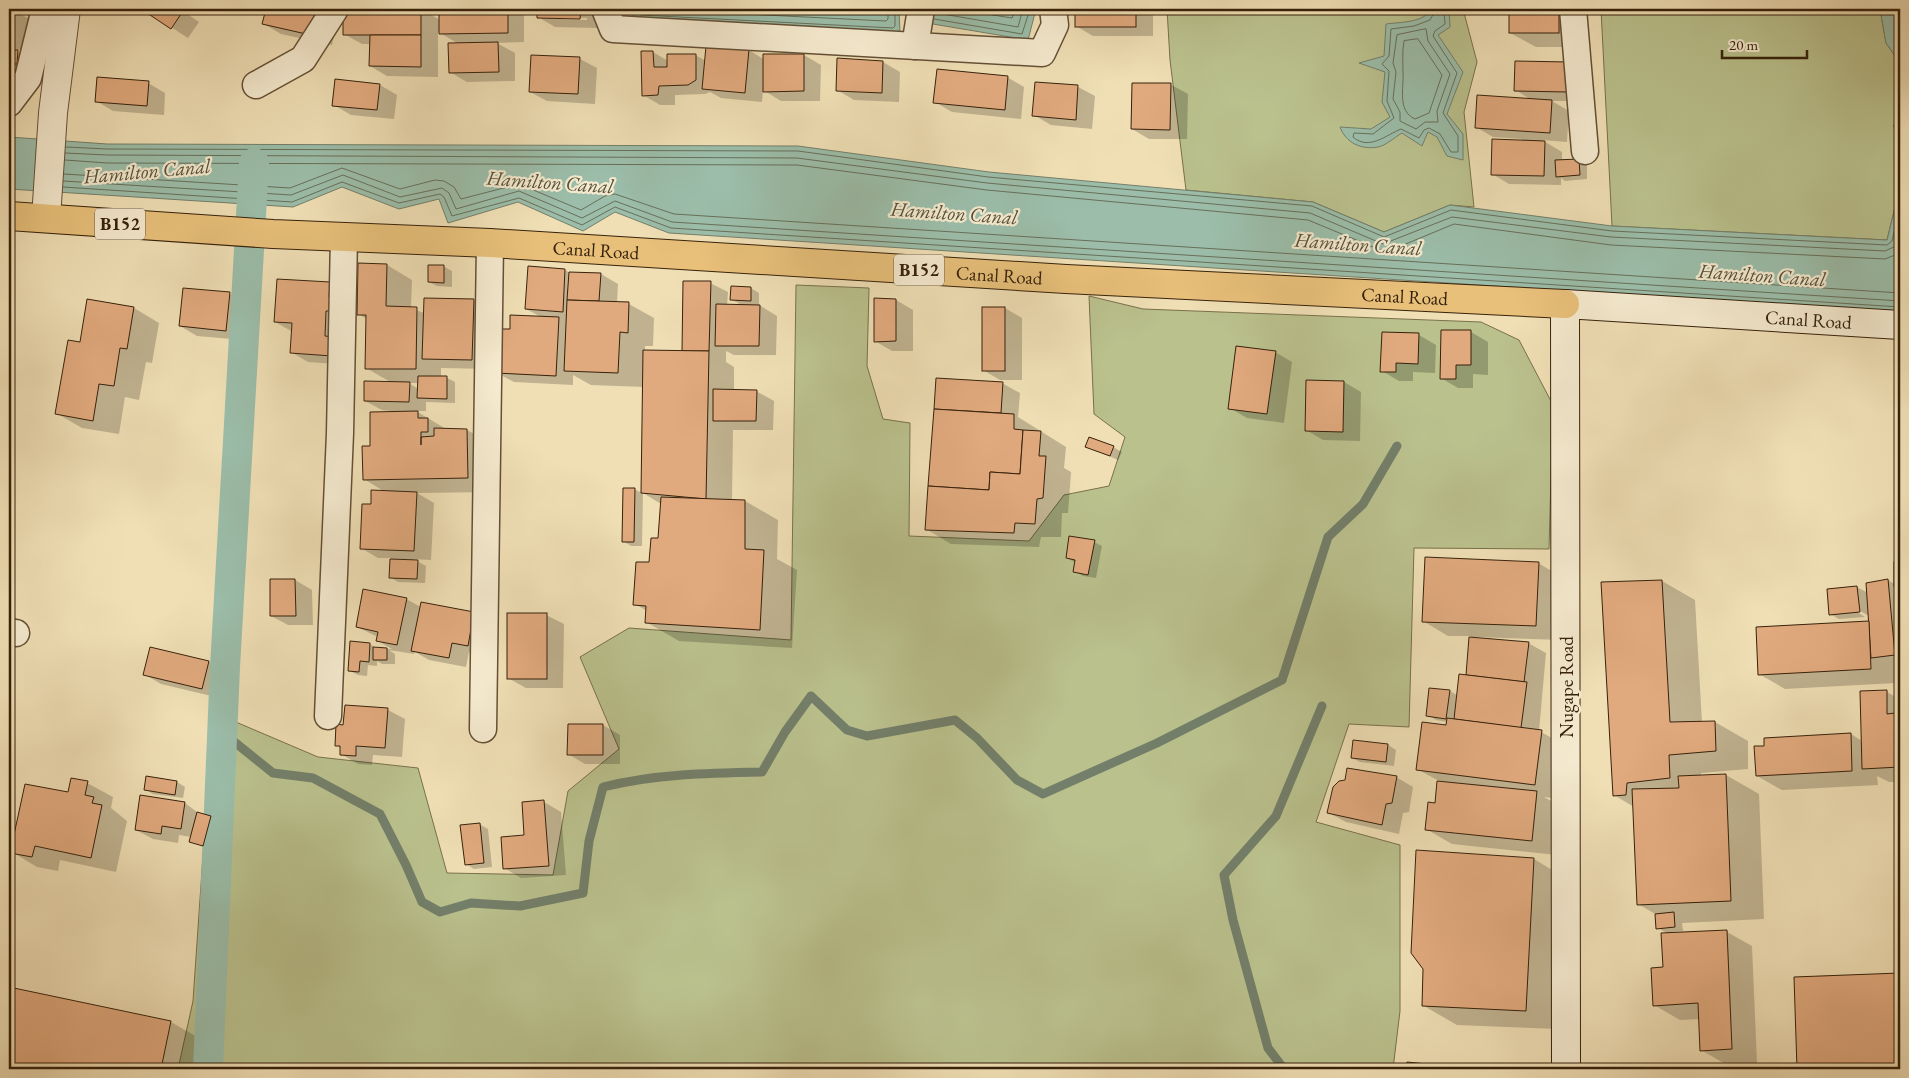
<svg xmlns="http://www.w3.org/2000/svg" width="1909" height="1078" font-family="'EB Garamond',serif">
<rect width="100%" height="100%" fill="#f0dfb5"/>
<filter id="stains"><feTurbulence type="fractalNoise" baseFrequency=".004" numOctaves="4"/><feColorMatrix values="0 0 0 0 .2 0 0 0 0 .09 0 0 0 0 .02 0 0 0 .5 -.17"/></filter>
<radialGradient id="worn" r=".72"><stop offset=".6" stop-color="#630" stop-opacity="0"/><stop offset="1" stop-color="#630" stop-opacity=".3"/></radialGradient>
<g fill="#bac18d" stroke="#78714c">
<polygon points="1167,9 1463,9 1477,62 1464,112 1474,207 1450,205 1384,232 1313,202 1186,190 1170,60"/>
<polygon points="1601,9 1880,9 1886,43 1900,63 1900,121 1893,126 1900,134 1900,187 1887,240 1612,226"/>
<polygon points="796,285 869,288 867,366 883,419 910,423 909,536 1029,541 1064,495 1109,486 1125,437 1094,414 1089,296 1143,309 1481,322 1519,340 1553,405 1549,549 1414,548 1409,727 1349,724 1316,822 1400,845 1400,1011 1393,1069 178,1069 193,1001 208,783 210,711 318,757 418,768 447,873 553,875 568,791 619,749 580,657 629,628 791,640"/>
</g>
<g fill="#9bbda9" stroke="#737f6a">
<polygon points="632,9 899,9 900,33 634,20"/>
<polygon points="930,9 1034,9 1035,13 1028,40 927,23"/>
<path d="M 1432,9 L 1449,9 L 1450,27 L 1438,35 L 1463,72 L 1447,114 L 1463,134 L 1463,160 L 1447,156 L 1437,137 L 1428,132 L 1422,146 L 1402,133 C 1395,137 1385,146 1378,147 C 1361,150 1346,143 1340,127 L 1371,129 L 1390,117 L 1382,102 L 1385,72 L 1359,63 L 1384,56 L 1386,24 C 1401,22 1423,23 1432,9 Z"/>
<polygon points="1880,9 1900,9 1900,63 1886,43"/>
<polygon points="9,137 107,144 798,146 989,172 1313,202 1384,232 1450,205 1612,226 1887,240 1900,187 1900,312 669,233 615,212 583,231 518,202 448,223 439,199 399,209 342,187 293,207 9,189"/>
</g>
<g fill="#0003" fill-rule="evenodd">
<polygon points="9,9 30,19 32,49 14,50 25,56 25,68 9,67"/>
<polygon points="143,9 180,9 199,22 188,38"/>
<polygon points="267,9 323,9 338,18 332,45 281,34 264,24"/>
<polygon points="355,9 422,9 440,20 440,9 524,9 524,42 497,43 515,53 515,81 467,82 450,72 459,44 438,32 438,77 387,76 370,66 371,44 362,44 344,34 355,14"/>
<path d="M 538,9 L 598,9 L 597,28 L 555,27 L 538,17 ZM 553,17 L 587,18 L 587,20 L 553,19 Z"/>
<polygon points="1076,9 1142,9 1153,15 1153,36 1093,36 1076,26"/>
<polygon points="1510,9 1584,9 1584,47 1536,47 1510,33"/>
<polygon points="707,47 749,50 765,60 804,55 821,65 820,101 781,101 763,90 762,102 721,98 710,92 705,94 675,95 675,105 660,105 643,95 653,52 668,61 695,55 706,61"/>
<polygon points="580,59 597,68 595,104 547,101 530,92"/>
<polygon points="839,60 883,62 900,72 899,102 854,100 837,90"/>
<polygon points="1516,62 1584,101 1552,101 1569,111 1567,142 1542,140 1562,152 1562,161 1579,160 1587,165 1587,179 1565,181 1561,178 1561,185 1509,184 1492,174 1522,139 1493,137 1476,127 1531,100 1516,90"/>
<polygon points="1007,77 1024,87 1021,119 952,112 935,102"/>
<polygon points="148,83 165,93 164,115 113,111 96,101"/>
<polygon points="1036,83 1078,87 1095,96 1092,129 1051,125 1034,115"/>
<polygon points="1170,84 1188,94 1187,139 1149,139 1132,129"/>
<polygon points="380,85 397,95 394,119 351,115 334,105"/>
<path d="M 387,265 L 412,280 L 411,308 L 424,313 L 425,299 L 474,301 L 491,311 L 489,369 L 441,368 L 441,377 L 447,378 L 455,382 L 455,403 L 426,402 L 426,411 L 416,411 L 446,429 L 467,430 L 493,444 L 493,492 L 417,493 L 434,503 L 431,560 L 413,559 L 426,566 L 425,583 L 398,582 L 390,577 L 391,558 L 378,558 L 361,548 L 372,505 L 385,492 L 364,479 L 371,447 L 390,413 L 390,411 L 382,410 L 365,401 L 392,383 L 366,368 L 367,319 L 358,314 ZM 408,383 L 419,383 L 419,389 Z"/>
<polygon points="443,266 452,271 452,287 437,286 429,282"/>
<polygon points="565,270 570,273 601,274 618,284 617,303 629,304 654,318 653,346 645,346 645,351 683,352 710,283 728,292 727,306 743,306 731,299 732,287 751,288 759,293 759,305 777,316 776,355 734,355 726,351 726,362 734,367 734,391 756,391 774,401 773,430 733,430 732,500 745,501 778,520 777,559 797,570 792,648 679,641 646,622 647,611 635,604 660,540 661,504 643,493 642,546 631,546 623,541 634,489 642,493 644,387 591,385 573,375 573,385 514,382 497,373 511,330 541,317 526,309"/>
<polygon points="329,284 346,294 349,365 308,362 291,352 293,332 275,322"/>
<polygon points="230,294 247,303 243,340 197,336 180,326"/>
<polygon points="896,300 913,310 913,351 892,351 875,341"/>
<polygon points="134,308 159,323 152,363 146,362 139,400 125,397 119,434 82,428 56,413 82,343"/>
<polygon points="1005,308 1022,318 1022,380 1000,380 983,370"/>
<polygon points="1471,332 1488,342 1488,375 1473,374 1473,388 1458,388 1441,378"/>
<polygon points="1383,334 1419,335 1436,345 1435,373 1413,372 1413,381 1399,381 1382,371"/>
<polygon points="1275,352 1292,362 1284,423 1247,418 1230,408"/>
<polygon points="937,379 1002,383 1020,393 1018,417 1066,447 1064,468 1071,472 1068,513 1062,513 1061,537 1041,537 1039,547 951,544 926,529"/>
<polygon points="1307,381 1344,382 1361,392 1360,441 1323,440 1306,430"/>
<polygon points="1087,447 1113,447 1122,452 1118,460"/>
<polygon points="1094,542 1102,546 1096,578 1083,576 1074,571 1076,563 1067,558"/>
<polygon points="1538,563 1564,578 1561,640 1476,637 1476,639 1528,643 1546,653 1539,731 1567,746 1560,799 1544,797 1562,807 1557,855 1452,844 1426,829 1436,804 1439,781 1417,769 1447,726 1448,722 1436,720 1427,715 1450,691 1458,696 1467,677 1471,636 1448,636 1423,621"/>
<polygon points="1895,563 1900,563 1900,666 1895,666 1896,683 1785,689 1759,674 1870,622 1869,616 1855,608 1854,610 1865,617 1839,619 1830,614 1857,587 1868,593 1888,580 1896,585"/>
<polygon points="295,580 312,590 313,625 288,625 271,616 271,581"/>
<polygon points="1662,581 1695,600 1702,722 1715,722 1748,741 1748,769 1701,773 1701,776 1726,775 1759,794 1764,919 1682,923 1683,931 1671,932 1671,934 1727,932 1752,946 1757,1063 1727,1065 1701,1050 1700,1019 1680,1020 1654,1005 1664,969 1669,934 1658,928 1657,915 1638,904 1634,807 1614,795"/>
<polygon points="406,599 421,607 474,613 485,655 469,652 466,667 429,660 415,652 414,654 389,650 395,654 395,664 382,664 377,661 377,666 368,665 367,676 358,675 350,671 370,644 377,649 392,649 378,641 378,637 357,627"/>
<polygon points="546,615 564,624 563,688 526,688 508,678"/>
<polygon points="151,648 209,662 226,672 220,698 161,684 144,674"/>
<polygon points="1896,691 1900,691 1900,782 1889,782 1877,776 1878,785 1782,790 1757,776 1851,734 1862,741 1887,692 1896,697"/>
<polygon points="346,706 388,710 405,719 402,757 373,755 372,765 358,764 341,754 341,748 336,745 344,727"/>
<polygon points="569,725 603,725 620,735 620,764 585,764 568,754"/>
<polygon points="1388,745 1396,750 1394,766 1360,762 1352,758"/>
<polygon points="1396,777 1413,787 1409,812 1403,813 1399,834 1346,822 1329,813"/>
<polygon points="177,782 185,787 183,798 153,794 145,789"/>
<polygon points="87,783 113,797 111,808 127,821 116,872 60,860 58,871 37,867 12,852 69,794"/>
<polygon points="544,802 561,812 566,875 521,878 504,868"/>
<polygon points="185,803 201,815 219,822 211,850 190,841 191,837 179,835 178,843 153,839 136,830"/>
<polygon points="479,824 488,829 492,867 474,869 466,864"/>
<polygon points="1534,859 1567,879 1559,1029 1457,1025 1424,1006 1424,968"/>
<polygon points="1900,975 1900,1069 1798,1069 1796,978"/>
<polygon points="9,988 171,1022 204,1041 198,1069 9,1069"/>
</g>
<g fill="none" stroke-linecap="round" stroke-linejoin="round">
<g stroke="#686f5a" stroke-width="1">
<polyline points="637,9 640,15 893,28 895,26 895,9"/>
<polyline points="644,9 886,21 888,19 888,9"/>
<polyline points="783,9 878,13 881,9"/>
<polyline points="941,9 943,14 1018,27 1023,9"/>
<polyline points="954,9 1012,18 1016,9"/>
<path d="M 1436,9 L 1430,20 L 1414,26 L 1391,29 L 1389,56 L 1382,64 L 1389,71 L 1387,101 L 1394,118 L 1373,134 L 1354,133 L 1353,137 C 1369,151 1386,135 1401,129 L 1419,138 L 1424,130 L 1429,128 L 1440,134 L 1451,152 L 1458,152 L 1458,136 L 1443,113 L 1457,73 L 1433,36 L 1435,31 L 1445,24 L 1444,9"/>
<polyline points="934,19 1022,34 1030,9"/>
<polygon points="1426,29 1428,41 1450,74 1437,111 1438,122 1425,122 1416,129 1400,121 1400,112 1393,99 1396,72 1393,63 1397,35"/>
<path d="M 1418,39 L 1442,75 L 1429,113 L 1415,119 C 1397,111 1404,88 1403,73 C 1403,62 1402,52 1404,41 Z"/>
<polyline points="66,147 107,149 798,151 988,177 1312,206 1384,237 1451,210 1612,231 1887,245 1892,241 1900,207"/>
<polyline points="65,153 107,155 797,158 987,183 1310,213 1383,244 1452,217 1611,237 1885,251 1896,246 1900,233"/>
<polyline points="65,160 107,163 797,165 987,190 1308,220 1383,251 1391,250 1454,224 1611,245 1885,259 1900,253"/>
<polyline points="64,174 290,188 342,168 400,189 435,180 444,181 454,187 461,199 519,184 581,210 605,196 615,194 674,214 1900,293"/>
<polyline points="63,181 291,195 343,175 400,197 442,188 449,193 456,209 519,191 582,218 615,201 672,222 1900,301"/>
<polyline points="63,187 292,202 342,182 399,203 440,194 444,197 452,216 519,198 582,225 615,207 671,228 1900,307"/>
</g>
<g stroke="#737f6a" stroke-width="9">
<path d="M 222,732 L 273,773 L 313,778 L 380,814 L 406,865 L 422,902 L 440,912 L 471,903 L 520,906 L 583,893 L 589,841 L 603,787 C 655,774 708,773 762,772 L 785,732 L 811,696 L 847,730 L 867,736 L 955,720 L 977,738 L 1017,780 L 1043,794 L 1157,743 L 1282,680 L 1328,537 L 1363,504 L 1397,446"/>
<polyline points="1284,1069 1268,1048 1233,920 1224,875 1276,816 1322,706"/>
</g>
<polyline stroke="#9bbda9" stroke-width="30" points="208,1069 225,667 254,163"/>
</g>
<g fill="#e1aa7e" stroke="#36210b">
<polygon points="141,9 179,9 183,11 171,29"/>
<polygon points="266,9 321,9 315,36 262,24"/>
<polygon points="354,9 421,9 421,35 343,35 343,13 354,13"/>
<polygon points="439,9 508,9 508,33 439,34"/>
<polygon points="537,9 581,9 580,19 537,18"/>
<rect x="1075" y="9" width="61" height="18"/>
<rect x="1509" y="9" width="50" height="24"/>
<polygon points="370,35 421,35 421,67 369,66"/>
<polygon points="498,42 499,72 449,73 448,43"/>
<polygon points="706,46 749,49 745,93 702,89"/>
<polygon points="9,50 18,50 17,64 9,64"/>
<polygon points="641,51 653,51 654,67 667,67 667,54 696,54 696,80 688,85 659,86 658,95 642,96"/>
<polygon points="763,54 804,54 804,91 763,92"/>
<polygon points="531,55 580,57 578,94 529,92"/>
<polygon points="837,58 883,61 882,93 836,91"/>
<polygon points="1515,61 1568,62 1567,92 1514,91"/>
<polygon points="937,69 1008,76 1005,110 933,103"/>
<polygon points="97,77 149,81 147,106 95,102"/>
<polygon points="335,79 380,84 377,110 332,106"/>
<polygon points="1035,82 1078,85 1076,120 1032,116"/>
<polygon points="1132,83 1171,83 1170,130 1131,129"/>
<polygon points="1477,95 1552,100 1550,133 1475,128"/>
<polygon points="1492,139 1545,141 1544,176 1491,175"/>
<polygon points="1579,159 1580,175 1556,177 1555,160"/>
<polygon points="358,263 387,264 386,306 417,307 416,369 365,369 366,315 357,315"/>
<polygon points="428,265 444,265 444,283 428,282"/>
<polygon points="528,266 565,269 563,312 525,309"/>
<polygon points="569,272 601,273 599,301 567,300"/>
<polygon points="277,279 330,282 329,297 337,297 336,311 326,311 325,336 333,337 332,356 290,353 292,323 274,322"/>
<polygon points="683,281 711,281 709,351 682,351"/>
<polygon points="731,286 751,287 751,301 730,300"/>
<polygon points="183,288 230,292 226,331 179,326"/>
<polygon points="424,298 474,299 472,360 422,359"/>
<polygon points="874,298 896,299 896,341 874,342"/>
<polygon points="87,299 134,307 127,349 120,348 114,386 99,384 93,421 55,414 68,340 80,342"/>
<polygon points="567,300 629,302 628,333 620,332 618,373 564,371"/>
<polygon points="716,304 760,305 759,346 715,346"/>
<rect x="982" y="307" width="23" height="64"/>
<polygon points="510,315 559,317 556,376 496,373 498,329 510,329"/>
<polygon points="1441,330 1471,330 1471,365 1456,365 1456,379 1440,379"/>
<polygon points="1382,332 1419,333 1418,364 1396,363 1396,372 1380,372"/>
<polygon points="1236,346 1276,351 1267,414 1228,409"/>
<polygon points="643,350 709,351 706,499 641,493"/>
<polygon points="418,376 447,376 447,399 417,398"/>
<polygon points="936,378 1003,382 1001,413 934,409"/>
<polygon points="1306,380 1344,381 1343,432 1305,431"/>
<polygon points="364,381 410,382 409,402 364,401"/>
<polygon points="713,389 757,390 756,421 713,421"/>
<polygon points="934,409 1014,414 1014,429 1023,430 1020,474 990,472 989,490 928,486"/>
<polygon points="418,411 418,418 428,418 428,432 421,432 421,445 421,437 434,436 434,428 467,429 468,478 363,480 362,446 370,446 370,412"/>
<polygon points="1023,430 1041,431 1039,456 1046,456 1043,498 1037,499 1035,524 1015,523 1014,533 925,530 928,486 989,490 990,472 1020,474"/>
<polygon points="1089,437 1114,446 1110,456 1085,447"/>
<polygon points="623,488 635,488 634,542 622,542"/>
<polygon points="371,490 417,492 414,551 360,549 362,504 371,504"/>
<polygon points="661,497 745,500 745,549 764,550 760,630 645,623 646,606 633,605 636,562 649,562 651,538 658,538"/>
<polygon points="1069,536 1095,540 1088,575 1073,572 1075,560 1066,558"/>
<polygon points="1425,557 1539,562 1536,626 1422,622"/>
<polygon points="390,559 418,560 417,579 389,578"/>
<rect x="1894" y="562" width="6" height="24"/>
<polygon points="270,579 295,579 296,616 270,616"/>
<polygon points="1888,579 1895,655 1871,658 1866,583"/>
<polygon points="1662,580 1670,722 1715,721 1716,751 1669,755 1670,778 1627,783 1626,795 1613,796 1601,582"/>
<polygon points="1857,586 1860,612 1829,615 1827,589"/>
<polygon points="363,589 407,598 397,645 376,641 378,632 356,627"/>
<polygon points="421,602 474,612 468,646 452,643 449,658 411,651"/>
<rect x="507" y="613" width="40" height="66"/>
<polygon points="1869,621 1871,669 1758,675 1756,627"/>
<polygon points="1469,637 1529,642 1524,682 1466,675"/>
<polygon points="350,641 370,643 369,662 360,661 359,672 348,671"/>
<polygon points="150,647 209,661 202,689 143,675"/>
<polygon points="373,647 387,648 387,660 373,660"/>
<polygon points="1459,674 1527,682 1521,728 1454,719"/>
<polygon points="1429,688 1450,690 1446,719 1426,716"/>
<polygon points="1900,689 1900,767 1862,769 1860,691 1887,690 1887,714 1895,713 1895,690"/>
<polygon points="345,705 388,708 385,748 356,746 356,756 340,755 340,746 335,746 336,724 343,725"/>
<polygon points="1447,718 1542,730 1535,785 1416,770 1422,722 1446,725"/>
<polygon points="568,724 603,724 603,755 567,755"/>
<polygon points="1851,733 1852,771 1756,776 1754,746 1764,746 1764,738"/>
<polygon points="1353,740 1388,744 1386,762 1351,758"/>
<polygon points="1347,768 1397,776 1392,803 1386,804 1382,825 1327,813 1333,787 1339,781 1345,780"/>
<polygon points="1726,774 1731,901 1637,905 1632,789 1679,788 1678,776"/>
<polygon points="146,776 177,781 175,795 144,790"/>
<polygon points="71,778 88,781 85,795 94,797 92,803 102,805 91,858 35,846 32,857 10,853 25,784 68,792"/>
<polygon points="1437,781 1537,791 1532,841 1425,830 1428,802 1435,803"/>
<polygon points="140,795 185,802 181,829 162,826 161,834 135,830"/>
<polygon points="544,800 549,866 503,869 501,837 524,835 522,802"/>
<polygon points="197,812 211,816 203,846 189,842"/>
<polygon points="480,823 484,863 465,865 460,825"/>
<polygon points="1416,850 1534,858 1526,1011 1422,1006 1423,969 1411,953"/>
<polygon points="1674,912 1675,927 1656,929 1655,914"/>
<polygon points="1727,930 1732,1049 1700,1051 1698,1003 1653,1006 1651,968 1663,967 1661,933"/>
<polygon points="1900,973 1900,1069 1797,1069 1794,977"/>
<polygon points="9,987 171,1021 161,1069 9,1069"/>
<polygon points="1407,1062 1447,1066 1447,1069 1406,1069"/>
</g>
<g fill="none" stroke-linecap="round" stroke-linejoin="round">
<g stroke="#645036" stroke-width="29">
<g id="minor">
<polyline points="605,9 613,29 1042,53 1055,25 1053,9"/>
<polyline points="1573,9 1585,151"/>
<polyline points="915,46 921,9"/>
<polyline points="256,85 303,59 335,9"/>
<polyline points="9,103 28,78 45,9"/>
<polyline points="9,632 16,633"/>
<polyline points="328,716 340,433 344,237"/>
<polyline points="483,729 490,243"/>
</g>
</g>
<g stroke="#645036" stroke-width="30">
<polyline id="tertiary" points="46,218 53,113 66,9"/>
</g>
<g stroke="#36210b" stroke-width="30">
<g id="secondary">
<path id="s1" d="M 1566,1069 L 1565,304 L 1900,325"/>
</g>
</g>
<g stroke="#36210b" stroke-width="30">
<g id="primary">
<path id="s2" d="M 9,216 L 273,234 L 490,243 L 1066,279 L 1565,304"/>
</g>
</g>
<use href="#minor" stroke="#f5eacf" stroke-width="26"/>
<use href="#tertiary" stroke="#f5eacf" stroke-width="28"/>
<use href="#secondary" stroke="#f5eacf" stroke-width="28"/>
<use href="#primary" stroke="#e8c07a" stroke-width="28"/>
</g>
<g text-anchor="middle" stroke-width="4.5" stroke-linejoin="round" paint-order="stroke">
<g fill="#f5eacf" stroke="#6f5d46" stroke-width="1">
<rect x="95" y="208.5" width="50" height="31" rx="4"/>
<rect x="894" y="254.5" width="50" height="31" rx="4"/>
</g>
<g font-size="18" font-weight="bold" fill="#36210b">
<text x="120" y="230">B152</text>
<text x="919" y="276">B152</text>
</g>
<g font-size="19" fill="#36210b" stroke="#f5eacf">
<text dy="7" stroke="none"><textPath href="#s2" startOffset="588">Canal Road</textPath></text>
<text dy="7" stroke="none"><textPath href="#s2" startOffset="992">Canal Road</textPath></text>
<text dy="7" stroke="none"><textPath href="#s2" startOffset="1398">Canal Road</textPath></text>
<text dy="7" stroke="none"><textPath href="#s1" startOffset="1009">Canal Road</textPath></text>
<text transform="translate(1566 687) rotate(-90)" y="7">Nugape Road</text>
</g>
<g font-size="20" font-style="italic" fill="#54503a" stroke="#f5eacf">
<text transform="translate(147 171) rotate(-5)" y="7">Hamilton Canal</text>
<text transform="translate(550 182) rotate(4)" y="7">Hamilton Canal</text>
<text transform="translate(954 213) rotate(4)" y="7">Hamilton Canal</text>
<text transform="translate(1358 244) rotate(4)" y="7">Hamilton Canal</text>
<text transform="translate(1762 275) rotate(4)" y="7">Hamilton Canal</text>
</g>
</g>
<rect width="1909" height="1078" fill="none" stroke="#f0dfb5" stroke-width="30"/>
<rect x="10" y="10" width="1889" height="1058" fill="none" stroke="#36210b" stroke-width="2.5"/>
<rect x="15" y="15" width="1879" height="1048" fill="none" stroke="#36210b"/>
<path d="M1722 50v8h85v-8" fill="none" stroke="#36210b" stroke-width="2.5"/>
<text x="1729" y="50" font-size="15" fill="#36210b" stroke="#f5eacf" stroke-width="4" paint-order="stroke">20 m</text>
<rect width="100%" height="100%" filter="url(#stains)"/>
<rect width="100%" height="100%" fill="url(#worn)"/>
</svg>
